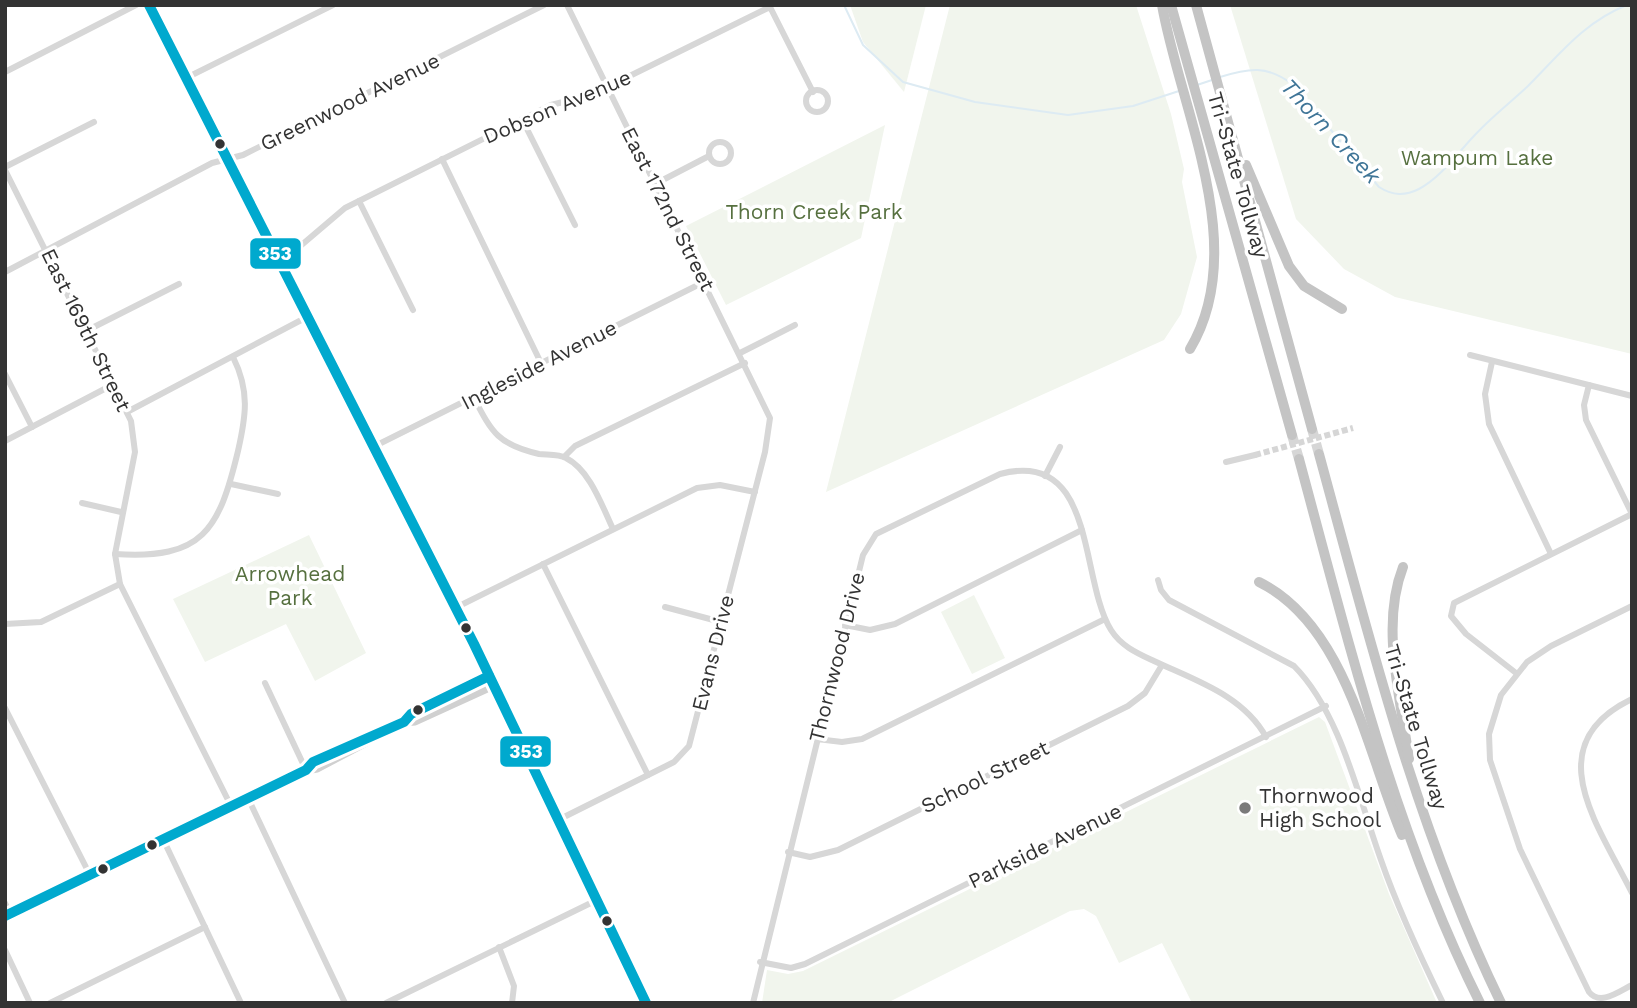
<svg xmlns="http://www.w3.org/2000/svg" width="1637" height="1008" font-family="'Work Sans',sans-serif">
<rect width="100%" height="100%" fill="#fff"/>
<g fill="#f1f5ed">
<polygon points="850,5 926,5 904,92 863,42"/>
<polygon points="950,5 1136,5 1171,114 1184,169 1182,182 1197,257 1181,314 1164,340 826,492"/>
<polygon points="1230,5 1632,5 1632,354 1395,297 1344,269 1296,219"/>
<polygon points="885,125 861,238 726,305 686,226"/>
<polygon points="309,535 366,653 315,681 286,624 205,662 173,599"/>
<polygon points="974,595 1005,658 972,674 941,612"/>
<polygon points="1319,717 1325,722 1389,894 1437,1003 1192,1003 1162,943 1119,963 1096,916 1084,909 1070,911 887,1003 762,1003 767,970 788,974 803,971"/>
</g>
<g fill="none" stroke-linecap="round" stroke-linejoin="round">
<g stroke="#ddebf3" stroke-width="2">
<polyline points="844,5 863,45 903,82 975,102 1068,115 1133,106 1179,91"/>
<path d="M 1220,77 C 1249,68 1267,65 1292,84 L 1379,187 C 1393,196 1405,196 1419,189 C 1441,177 1456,155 1473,137 C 1490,118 1510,103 1528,86 C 1559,55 1584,22 1627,5"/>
<polyline points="1197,85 1212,80"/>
</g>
<polyline stroke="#d6d6d6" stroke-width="6" stroke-dasharray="6 3" stroke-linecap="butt" points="1255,455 1353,428"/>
<g stroke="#d6d6d6" stroke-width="10" stroke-dasharray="10 5" stroke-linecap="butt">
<polyline points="1312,429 1319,454"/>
<polyline points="1292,435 1299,459"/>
</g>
<g stroke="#d7d7d7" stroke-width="6">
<polyline points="5,72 136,5"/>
<polyline points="186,78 333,5"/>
<circle cx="817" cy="101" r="11"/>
<polyline points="522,119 575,225"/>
<circle cx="720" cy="153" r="11"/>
<polyline points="442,159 541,363"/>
<polyline points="5,167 94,122"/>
<polyline points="5,170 131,421 135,452 115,554 120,584 231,806"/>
<polyline points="655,184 709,156"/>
<polyline points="359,201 413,310"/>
<polyline points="277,258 298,248 345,208 551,105 591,95 770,7 813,92"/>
<polyline points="5,272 212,163 243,155 544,5"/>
<polyline points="86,331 179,284"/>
<polyline points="740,353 795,325"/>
<polyline points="1470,355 1632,396"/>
<polyline points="1492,362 1485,394 1489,424 1551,554"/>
<polyline points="5,374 32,427"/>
<polyline points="1589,385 1584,405 1586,420 1632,514"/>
<path d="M 474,398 C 492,433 499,445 539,454 C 547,455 559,454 566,458 C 590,470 602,506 613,529"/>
<polyline points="127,412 307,317"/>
<polyline points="5,441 114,384"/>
<polyline points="373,447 704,282"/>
<polyline points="564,457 575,446 745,363"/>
<polyline points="1226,462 1255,455"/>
<polyline points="1045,476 1060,447"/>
<polyline points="231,484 278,494"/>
<polyline points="82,503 121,512"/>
<path d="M 115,554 C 203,560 219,530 238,451 C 246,416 250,391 233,357"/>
<polyline points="543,564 648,775"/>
<path d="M 1158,580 L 1161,590 L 1169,600 L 1294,666 C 1340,712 1359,799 1381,860 C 1398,909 1420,956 1443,1003"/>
<path d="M 1632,606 L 1551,646 L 1527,662 L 1501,695 L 1489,734 L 1490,760 L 1520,849 L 1589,992 C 1600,1006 1618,992 1632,985"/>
<polyline points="665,607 721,622"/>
<polyline points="455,608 697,488 720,485 755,492"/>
<polyline points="5,624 41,622 120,584"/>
<polyline points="845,625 870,630 895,624 1082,530"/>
<polyline points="1516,673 1466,634 1451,616 1454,603 1632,514"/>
<polyline points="265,683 306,770"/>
<path d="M 1632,699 C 1536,745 1599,826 1632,893"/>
<polyline points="5,708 90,875"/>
<polyline points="817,739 842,742 862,739 1105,619"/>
<polyline points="248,798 345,1003"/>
<polyline points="558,820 674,762 689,746 765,452 770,418 567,5"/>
<polyline points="163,839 241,1003"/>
<polyline points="788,852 810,857 838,850 1128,706 1145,693 1162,665"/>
<polyline points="5,903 10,914"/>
<polyline points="499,947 514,986 512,1003"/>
<polyline points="5,950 30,1003"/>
<polyline points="760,962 791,968 805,964 1326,706"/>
<polyline points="50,1003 205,927"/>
<polyline points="386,1003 597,900"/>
<path d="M 753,1003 L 863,555 L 876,534 L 1000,474 C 1097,448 1079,579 1111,630 C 1121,646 1137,653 1154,661 C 1194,680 1243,695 1266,737"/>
</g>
<g stroke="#d0d0d0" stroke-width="9">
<polyline points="149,5 474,644 646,1003"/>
<polyline points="404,722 411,714 489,676"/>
<path d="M 306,770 C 317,758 337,748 353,747"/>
<polyline points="5,916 306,770 317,768 404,722 415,721 494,685"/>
</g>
<g stroke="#c4c4c4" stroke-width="10">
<path d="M 1162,5 C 1180,109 1251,247 1190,349"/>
<polyline points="1171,5 1292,435"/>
<polyline points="1196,5 1312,429"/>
<polyline points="1246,165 1289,266 1304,286 1342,309"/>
<path d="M 1319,454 C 1370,641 1416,828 1501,1003"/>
<path d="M 1299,459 C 1349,644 1394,831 1480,1003"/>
<path d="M 1403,567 C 1380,626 1401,699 1409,759"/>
<path d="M 1259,582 C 1346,625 1367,752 1402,835"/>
</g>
<g stroke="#fff" stroke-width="16">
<g id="bus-1">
<polyline points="149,5 474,644 646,1003"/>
<polyline points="5,916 306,770 313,762 404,722 411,714 489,676"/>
</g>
</g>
<use href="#bus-1" stroke="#00a9ce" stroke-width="10"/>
</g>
<g fill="#333" stroke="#fff" stroke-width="2.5">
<circle cx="220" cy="144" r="6"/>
<circle cx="466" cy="628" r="6"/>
<circle cx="418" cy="710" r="6"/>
<circle cx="152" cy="845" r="6"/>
<circle cx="103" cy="869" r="6"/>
<circle cx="607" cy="921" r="6"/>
</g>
<circle fill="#7a7a7a" stroke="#fff" stroke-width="2.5" cx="1245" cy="808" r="7"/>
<g text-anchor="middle" stroke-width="7" stroke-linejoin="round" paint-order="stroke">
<g font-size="21" fill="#333" stroke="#fff">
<text transform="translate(350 102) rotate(-26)" y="7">Greenwood Avenue</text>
<text transform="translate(557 107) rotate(-23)" y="7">Dobson Avenue</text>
<text transform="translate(1238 175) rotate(74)" y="7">Tri-State Tollway</text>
<text transform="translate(668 209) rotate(63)" y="7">East 172nd Street</text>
<text transform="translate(86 330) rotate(64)" y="7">East 169th Street</text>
<text transform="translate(539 365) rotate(-27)" y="7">Ingleside Avenue</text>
<text transform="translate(713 653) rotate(-76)" y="7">Evans Drive</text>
<text transform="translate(837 657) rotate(-76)" y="7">Thornwood Drive</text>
<text transform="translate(1416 727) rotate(73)" y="7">Tri-State Tollway</text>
<text transform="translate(985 777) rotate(-26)" y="7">School Street</text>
<text transform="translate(1045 846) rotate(-26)" y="7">Parkside Avenue</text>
</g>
<g font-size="21" fill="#56703f" stroke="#fff">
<text x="1477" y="165">Wampum Lake</text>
<text x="814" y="219">Thorn Creek Park</text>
<text x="290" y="581">Arrowhead<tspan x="290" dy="24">Park</tspan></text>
</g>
<g font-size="21" fill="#333" stroke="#fff" text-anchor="start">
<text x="1259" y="803">Thornwood<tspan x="1259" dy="24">High School</tspan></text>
</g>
<g font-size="23" font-style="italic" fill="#3f7597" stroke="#fff">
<text transform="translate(1331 131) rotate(47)" y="8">Thorn Creek</text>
</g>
</g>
<g stroke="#fff" stroke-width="2.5">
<rect x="249" y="237" width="53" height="33" rx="7" fill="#00a9ce"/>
<rect x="499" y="735" width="53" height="33" rx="7" fill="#00a9ce"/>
</g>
<g font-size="19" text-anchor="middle" font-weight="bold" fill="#fff">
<text x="275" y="260">353</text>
<text x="526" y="758">353</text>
</g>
<rect width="1637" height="1008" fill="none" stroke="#333333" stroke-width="14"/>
</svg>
